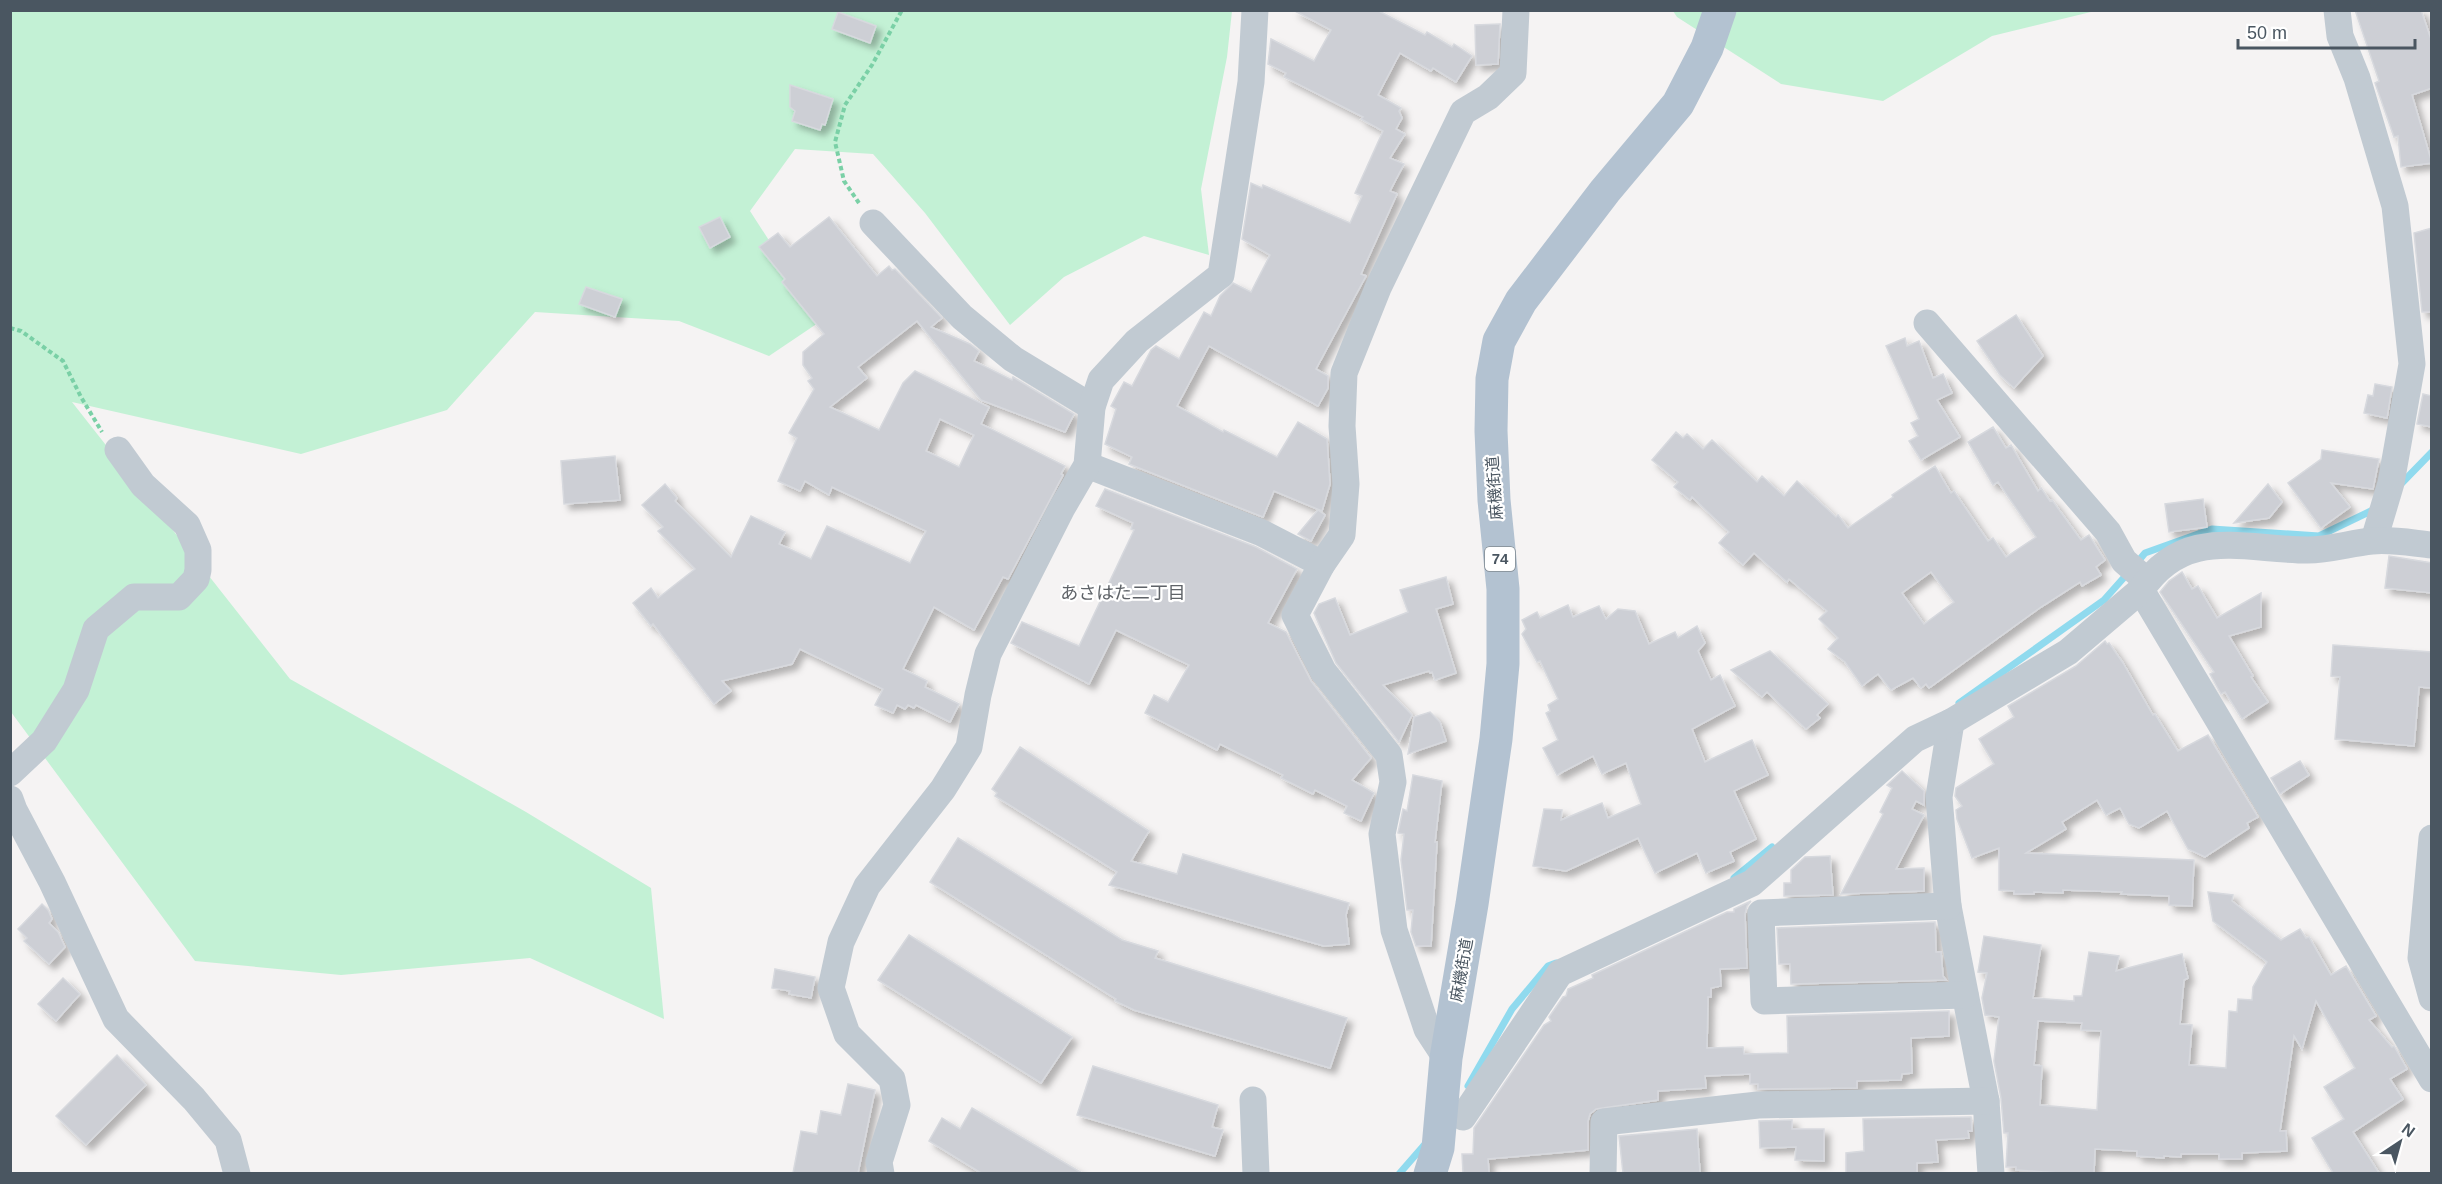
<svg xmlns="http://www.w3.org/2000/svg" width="2442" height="1184" font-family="Arial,'Noto Sans JP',sans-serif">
<defs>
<filter id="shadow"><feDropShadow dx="5.5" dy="5.5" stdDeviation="3" flood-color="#0004"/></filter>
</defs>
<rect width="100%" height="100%" fill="#f5f3f3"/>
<g fill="#c3f1d5">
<polygon points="11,11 1232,11 1227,57 1201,189 1209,255 1144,236 1064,277 1010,325 925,213 873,154 795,149 750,211 821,321 769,356 679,321 535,312 447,410 301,454 72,402 290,679 526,812 651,888 664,1019 530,958 341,975 195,961 11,712"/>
<polygon points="1673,11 2095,11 1992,36 1883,101 1781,84 1677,17"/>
</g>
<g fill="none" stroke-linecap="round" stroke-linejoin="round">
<g stroke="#90daee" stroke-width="7">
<polyline points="2398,487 2432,452"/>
<polyline points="2135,565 2145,553 2212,529 2319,536 2375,509"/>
<polyline points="1959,703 2104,600 2128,573"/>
<polyline points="1734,878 1772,847"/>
<polyline points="1468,1086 1512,1009 1548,966 1556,963"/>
<polyline points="1399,1174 1426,1143"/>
</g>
</g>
<g fill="#cdcfd5" stroke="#d7d9de" stroke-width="1.5" fill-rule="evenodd" filter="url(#shadow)">
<polygon points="1293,10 1377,10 1425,35 1427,32 1452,47 1454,44 1472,56 1456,82 1433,68 1431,71 1400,53 1378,95 1401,108 1399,111 1402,118 1396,129 1405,134 1390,158 1404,164 1390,191 1397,194 1361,274 1366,276 1316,369 1328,376 1328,388 1318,406 1209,346 1177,406 1223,432 1224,430 1277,457 1298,422 1327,439 1330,484 1322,511 1274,491 1263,517 1129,464 1132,457 1105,444 1116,409 1111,406 1124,382 1132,386 1151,350 1156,346 1179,359 1204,312 1211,316 1220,296 1233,283 1251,292 1270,255 1242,239 1251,183 1262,188 1263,185 1350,223 1362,196 1355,193 1383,131 1361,119 1363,117 1284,77 1286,73 1268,64 1271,39 1314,61 1331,30"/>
<polygon points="2355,10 2421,10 2432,42 2432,88 2412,95 2432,163 2401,167 2398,136 2394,137 2375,83 2379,81"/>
<polygon points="838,12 876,26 870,43 832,29"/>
<polygon points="1500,24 1498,64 1476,65 1475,25"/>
<polygon points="790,85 833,99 825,125 822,124 820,130 792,121 795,111 790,107"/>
<polygon points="720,217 730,237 710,248 699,227"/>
<path d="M 829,217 L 877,276 L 889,266 L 892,270 L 895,269 L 942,318 L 931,327 L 970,344 L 979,351 L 974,361 L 1012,380 L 1013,377 L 1074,414 L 1065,432 L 981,400 L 917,321 L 858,367 L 867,378 L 830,407 L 879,430 L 903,383 L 915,371 L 989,407 L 981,424 L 1065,466 L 1061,474 L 1063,475 L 1008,579 L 1003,577 L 974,630 L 934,607 L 903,669 L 927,681 L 925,687 L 959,704 L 950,722 L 916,705 L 914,708 L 908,705 L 905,709 L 897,705 L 893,713 L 875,705 L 883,689 L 800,649 L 792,664 L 722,681 L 731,691 L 714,704 L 653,624 L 651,626 L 633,603 L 651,588 L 658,598 L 695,569 L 658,531 L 663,527 L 642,505 L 665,484 L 677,498 L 675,501 L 731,557 L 751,516 L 785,532 L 779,544 L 811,559 L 827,526 L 910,563 L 926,531 L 832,487 L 829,495 L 805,481 L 800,491 L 778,481 L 797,438 L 789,433 L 814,389 L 808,381 L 812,378 L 803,365 L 803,352 L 824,334 L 782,282 L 785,279 L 759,247 L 778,233 L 790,247 ZM 940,419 L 974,435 L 959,467 L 926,451 Z"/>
<polygon points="2432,228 2432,312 2422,312 2414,233"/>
<polygon points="586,287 622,299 615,317 579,304"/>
<polygon points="2016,315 2043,356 2014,388 2000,375 1977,341"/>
<polygon points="1905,338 1907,346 1919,341 1933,378 1943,374 1952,393 1937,400 1960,437 1921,460 1909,441 1918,436 1911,423 1919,419 1886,346"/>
<polygon points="2375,384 2392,387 2387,418 2364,413 2368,395 2373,396"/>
<polygon points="2423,394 2432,396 2432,427 2417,424"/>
<path d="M 1993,427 L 2006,448 L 2011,445 L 2038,491 L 2041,488 L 2050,501 L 2052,500 L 2081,540 L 2089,535 L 2105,560 L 2096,567 L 2101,575 L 2082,586 L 2080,582 L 2041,607 L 1929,688 L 1926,684 L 1921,688 L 1913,678 L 1891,690 L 1878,674 L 1862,686 L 1845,662 L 1828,649 L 1838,638 L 1819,619 L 1827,611 L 1789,579 L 1787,582 L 1754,553 L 1743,565 L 1719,543 L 1729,532 L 1692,497 L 1690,500 L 1674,487 L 1678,482 L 1652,460 L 1676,432 L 1683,438 L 1687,434 L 1703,449 L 1712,440 L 1757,482 L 1762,476 L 1784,496 L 1797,481 L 1836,517 L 1838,515 L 1848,528 L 1893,497 L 1892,495 L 1935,466 L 1951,493 L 1954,491 L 1988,541 L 1993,538 L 2006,557 L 2036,537 L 1998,482 L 1993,485 L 1968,442 ZM 1931,572 L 1954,602 L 1924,624 L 1902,593 Z"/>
<polygon points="2322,450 2379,459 2373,489 2331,483 2350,507 2321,528 2288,483 2321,459"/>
<polygon points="615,456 620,500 564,504 561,461"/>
<polygon points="2268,484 2282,502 2269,518 2234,523"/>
<polygon points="1105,489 1256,547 1297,569 1268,623 1286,632 1311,681 1371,758 1352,780 1374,793 1361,821 1344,813 1347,806 1315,790 1313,794 1281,778 1283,775 1220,744 1217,750 1145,713 1154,695 1168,702 1189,665 1116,630 1089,684 1011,643 1022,622 1079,646 1134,530 1131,529 1133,523 1096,506"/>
<polygon points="2203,499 2207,527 2169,532 2165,504"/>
<polygon points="1318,510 1325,515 1311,541 1298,534"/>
<polygon points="2389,556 2432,563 2432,593 2385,588"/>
<polygon points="2182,572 2192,589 2198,586 2217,618 2261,593 2261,627 2229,636 2253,676 2251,677 2268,702 2242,719 2225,692 2221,694 2210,674 2214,672 2160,592 2169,581"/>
<polygon points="1446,577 1453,604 1436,609 1456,673 1435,680 1432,672 1430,673 1429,671 1383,685 1412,715 1399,742 1336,663 1314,613 1319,604 1335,598 1350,635 1408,612 1400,590"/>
<polygon points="1568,605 1573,617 1599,606 1606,619 1618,609 1635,611 1649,644 1675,632 1678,638 1697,626 1705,643 1698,651 1711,680 1720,675 1735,706 1692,729 1705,762 1752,740 1768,775 1734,791 1756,839 1730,852 1734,861 1706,873 1697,853 1655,873 1638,838 1566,871 1533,866 1544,809 1562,810 1561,820 1602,803 1608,818 1641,804 1626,763 1602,774 1593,756 1557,775 1543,748 1558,740 1546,713 1550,711 1548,705 1558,699 1540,661 1537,662 1522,634 1526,629 1522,620 1537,612 1540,618"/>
<polygon points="2105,641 2107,644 2109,643 2123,663 2153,715 2155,714 2178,751 2208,735 2258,817 2247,823 2249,828 2205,857 2188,849 2167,811 2139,828 2129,824 2120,808 2106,815 2097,800 2062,822 2066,829 2026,853 2194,860 2192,906 2169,905 2169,896 2121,894 2122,892 2063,890 2063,893 2034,892 2034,894 2014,894 2014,891 1999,890 1999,848 1972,858 1957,819 1956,810 1962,806 1955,796 1956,788 1994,764 1979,739 2014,717 2008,706 2076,666"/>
<polygon points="2333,645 2432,652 2432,688 2419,687 2414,746 2335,739 2340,677 2331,676"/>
<polygon points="1770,651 1828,704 1817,715 1820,718 1806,729 1767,692 1762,697 1731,670"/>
<polygon points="1430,712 1440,722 1446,741 1408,754 1414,717"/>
<polygon points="1020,747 1149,831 1131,861 1177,874 1183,854 1349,903 1346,915 1349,944 1324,946 1109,885 1117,872 995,796 997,793 992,789"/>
<polygon points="2300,761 2309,775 2280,794 2271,778"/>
<polygon points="1902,771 1924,791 1924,805 1916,801 1912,809 1924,815 1896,869 1924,868 1924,891 1841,894 1883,814 1880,812 1892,788 1887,785"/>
<polygon points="1413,775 1442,781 1435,842 1437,842 1431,946 1416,946 1411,932 1413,910 1407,910 1401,860 1404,834 1398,833 1403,809 1407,811"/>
<polygon points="958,838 1122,940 1158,951 1155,958 1347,1018 1330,1068 1134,1010 1115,1001 1116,999 930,882"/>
<polygon points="1830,856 1833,895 1784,896 1784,883 1791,883 1791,870 1805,857"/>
<path d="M 2208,892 L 2233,895 L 2232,901 L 2281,940 L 2300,929 L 2306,938 L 2309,937 L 2331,975 L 2346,966 L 2376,1016 L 2369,1020 L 2392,1047 L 2394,1046 L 2407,1069 L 2390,1079 L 2403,1099 L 2353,1132 L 2379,1173 L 2333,1173 L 2312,1138 L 2344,1119 L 2324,1087 L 2355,1068 L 2316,1001 L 2302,1049 L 2294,1036 L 2280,1131 L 2286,1131 L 2287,1151 L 2242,1153 L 2242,1159 L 2219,1159 L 2219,1154 L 2181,1154 L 2181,1157 L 2164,1156 L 2164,1158 L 2137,1156 L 2137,1151 L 2095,1149 L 2094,1173 L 2060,1173 L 2016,1170 L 2016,1167 L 2006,1167 L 2008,1133 L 2004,1133 L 2001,1098 L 1994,1061 L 1999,1017 L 1985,1015 L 1982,998 L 1987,973 L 1978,972 L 1984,936 L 2041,945 L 2033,998 L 2074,1001 L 2074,996 L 2082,996 L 2089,952 L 2119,956 L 2116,971 L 2182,954 L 2188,978 L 2184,980 L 2180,1024 L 2192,1025 L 2189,1065 L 2226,1068 L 2229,1011 L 2237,1012 L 2238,999 L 2252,1000 L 2253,987 L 2267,962 L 2213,921 ZM 2038,1021 L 2082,1023 L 2081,1030 L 2101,1031 L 2097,1110 L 2040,1105 L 2042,1066 L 2034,1065 Z"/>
<polygon points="1751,901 1747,906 1745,914 1747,968 1720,969 1721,986 1711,988 1711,997 1708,997 1707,1048 1743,1047 1744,1054 1788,1053 1787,1016 1949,1011 1949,1036 1911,1038 1912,1073 1902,1074 1901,1080 1857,1081 1857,1088 1758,1089 1758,1084 1750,1084 1750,1074 1705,1076 1706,1088 1658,1091 1658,1100 1596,1109 1590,1114 1588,1121 1588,1150 1488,1159 1489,1173 1463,1173 1462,1154 1473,1154 1474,1128 1544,1025 1551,1021 1549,1017 1563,997 1566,996 1568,989 1593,978 1592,975 1727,912 1734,912 1734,909"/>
<polygon points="42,904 48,910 52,919 49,923 58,932 65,947 49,964 24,941 27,938 18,929"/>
<polygon points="1935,922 1936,952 1941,952 1943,976 1946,980 1791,984 1790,964 1779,964 1777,928"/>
<polygon points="909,935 1072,1037 1041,1083 878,980"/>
<polygon points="775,969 815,977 811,998 789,994 790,991 772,988"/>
<polygon points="63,978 80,994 56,1021 38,1004"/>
<polygon points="117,1055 146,1085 86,1145 56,1116"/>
<polygon points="1093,1066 1218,1105 1212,1127 1223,1130 1215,1156 1077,1115"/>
<polygon points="848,1084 875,1090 858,1173 793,1173 801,1131 817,1134 821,1111 841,1115"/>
<polygon points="972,1108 1021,1137 1082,1173 981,1173 929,1141 942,1118 960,1129"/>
<polygon points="1971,1117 1972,1131 1968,1131 1969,1138 1936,1140 1938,1162 1917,1163 1917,1173 1846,1173 1846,1153 1864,1151 1863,1119"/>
<polygon points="1792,1120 1792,1129 1824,1129 1824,1161 1795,1160 1796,1147 1760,1148 1759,1121"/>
<polygon points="1697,1129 1700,1173 1623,1173 1619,1136"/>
</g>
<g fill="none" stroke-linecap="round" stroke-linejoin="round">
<g stroke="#7ad0a6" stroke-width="4" stroke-dasharray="4.5 3" stroke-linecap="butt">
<polyline points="859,203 844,181 835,142 845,105 872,65 902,10"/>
<polyline points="10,328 21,331 63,361 81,397 102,432"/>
</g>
<g stroke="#c1cad2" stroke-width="27">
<polyline points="2337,10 2340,36 2357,78 2395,206 2412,364 2391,483 2374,540"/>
<polyline points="873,223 962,317 1013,359 1092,407"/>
<polyline points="1927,323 2108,532 2124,561 2147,581"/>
<polyline points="1087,465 1262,533 1322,564"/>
<polyline points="2141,590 2432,1079"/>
<polyline points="1951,722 1939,797 1948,906 1986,1101 1991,1174"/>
<polyline points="10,773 44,741 76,690 96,629 134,597 179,597 196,579 198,570 198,550 187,525 143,485 118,450"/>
<polyline points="10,799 14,810 52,882 116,1019 194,1099 228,1140 237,1174"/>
<polyline points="2432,838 2421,958 2432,998"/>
<polyline points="1948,906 1761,913 1764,1001 1965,995"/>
<polyline points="1446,1058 1427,1029 1394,930 1382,834 1393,782 1389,755 1323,671 1295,615 1322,564 1342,535 1346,484 1342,426 1344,373 1378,288 1463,112 1488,97 1513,73 1516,10"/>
<polyline points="1253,1100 1256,1174"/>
<path d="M 1463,1117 L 1560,973 L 1752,883 L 1915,739 L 1951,722 L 2068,652 L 2141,590 C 2185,525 2243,550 2308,550 C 2329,550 2351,543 2372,541 C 2391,539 2412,543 2432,545"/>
<polyline points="881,1174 879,1162 897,1105 892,1079 847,1034 831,988 841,942 867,886 943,789 969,747 978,695 988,654 1062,508 1087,465 1092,407 1101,380 1137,341 1221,275 1251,82 1255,10"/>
<polyline points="1603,1174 1604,1122 1758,1105 1986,1101"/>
</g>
<polyline stroke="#b3c2d1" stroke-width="33" points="1430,1174 1438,1148 1446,1058 1472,904 1496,739 1503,664 1503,589 1494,500 1491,431 1492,379 1499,341 1521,301 1605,191 1678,104 1707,48 1720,10"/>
</g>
<g text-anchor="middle" stroke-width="4.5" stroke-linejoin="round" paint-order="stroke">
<rect fill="#fff" stroke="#808990" stroke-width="1.5" x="1485" y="547" width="30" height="24" rx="4.5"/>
<g font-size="15" font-weight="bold" fill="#4a5661">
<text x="1500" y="564">74</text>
</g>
<g font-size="16" fill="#4a5661" stroke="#fff">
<text transform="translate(1494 488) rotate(-94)" y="6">麻機街道</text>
<text transform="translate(1461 970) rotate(-80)" y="6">麻機街道</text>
</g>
<g font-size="18" fill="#5f6368" stroke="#fff">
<text x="1123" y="599">あさはた二丁目</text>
</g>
</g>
<rect width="2442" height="1184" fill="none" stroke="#4a5661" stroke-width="24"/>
<g transform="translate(2400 1142) rotate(36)" stroke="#ffffff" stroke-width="4.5" paint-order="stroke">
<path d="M0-4.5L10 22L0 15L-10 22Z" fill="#4a5661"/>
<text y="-9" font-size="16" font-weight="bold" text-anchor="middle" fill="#4a5661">N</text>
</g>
<path d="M2238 39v9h177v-9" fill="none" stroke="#4a5661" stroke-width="3"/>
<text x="2247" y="39" font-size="18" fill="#4a5661" stroke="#ffffff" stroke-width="4.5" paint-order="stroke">50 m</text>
</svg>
